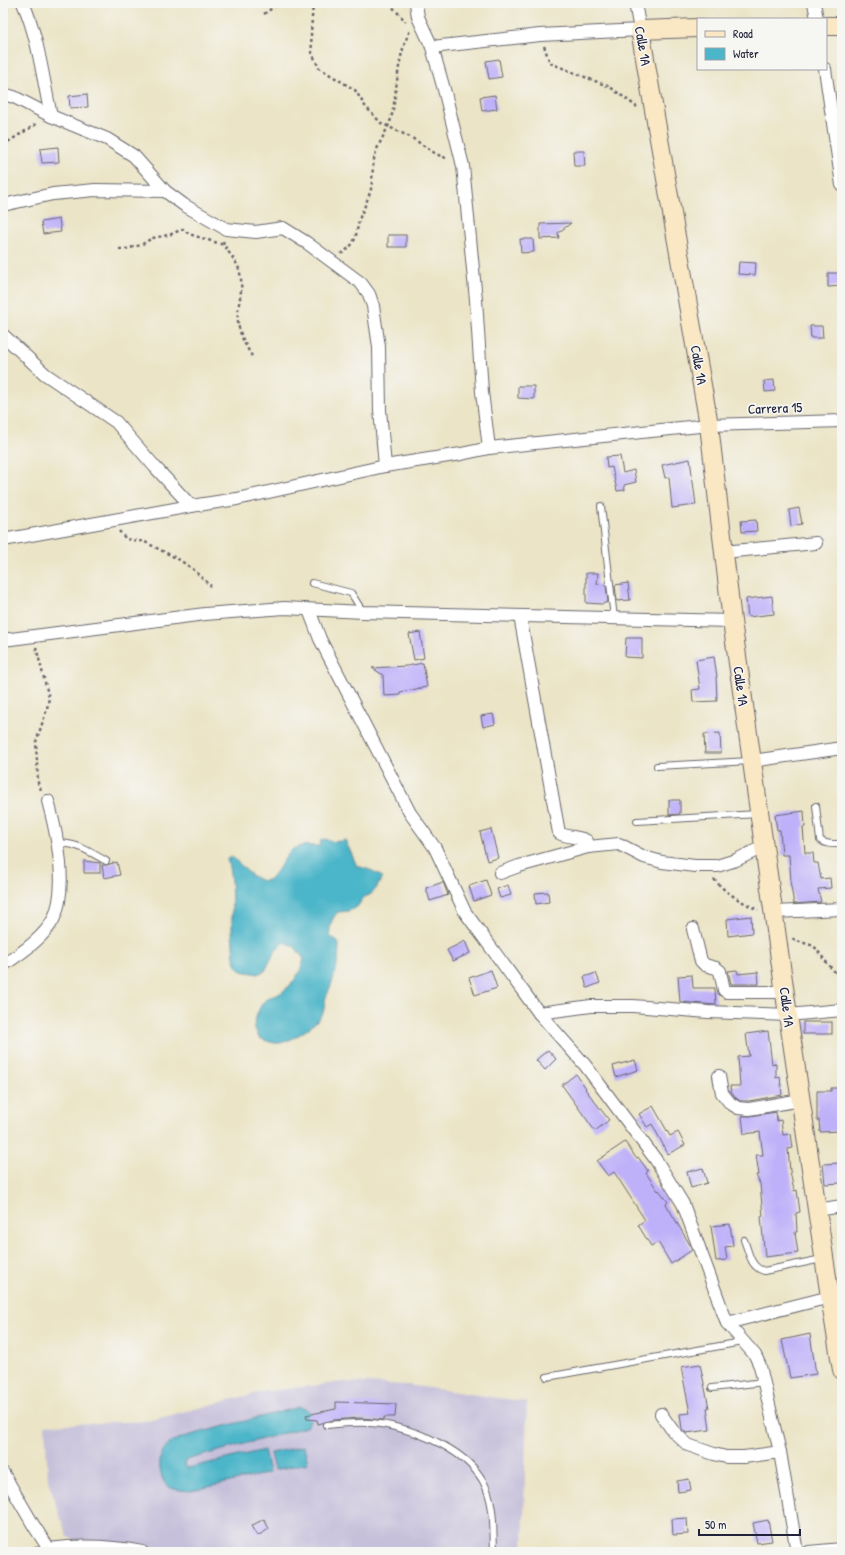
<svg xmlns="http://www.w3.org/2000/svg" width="845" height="1555" font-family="'Patrick Hand',sans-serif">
<rect width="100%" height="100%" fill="#f6f6f2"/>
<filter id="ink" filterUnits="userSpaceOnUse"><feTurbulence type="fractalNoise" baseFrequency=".025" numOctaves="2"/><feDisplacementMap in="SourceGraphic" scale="8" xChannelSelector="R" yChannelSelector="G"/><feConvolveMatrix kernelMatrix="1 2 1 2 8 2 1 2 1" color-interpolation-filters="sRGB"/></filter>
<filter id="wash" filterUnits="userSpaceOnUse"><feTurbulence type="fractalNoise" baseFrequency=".012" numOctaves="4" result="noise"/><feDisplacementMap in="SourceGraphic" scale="16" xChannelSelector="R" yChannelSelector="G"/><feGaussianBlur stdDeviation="0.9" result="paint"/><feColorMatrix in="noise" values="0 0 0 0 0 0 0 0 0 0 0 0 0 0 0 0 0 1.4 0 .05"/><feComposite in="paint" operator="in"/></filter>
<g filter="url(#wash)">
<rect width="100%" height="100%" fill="#ebe4c6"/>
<polygon fill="#c6c0da" points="343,1382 408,1385 527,1402 523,1552 111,1552 67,1537 48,1480 45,1425 148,1421 261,1392"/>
<g fill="#4bb5c9" stroke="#366c82">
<path d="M 325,839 L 334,842 L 345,840 L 357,866 C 366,869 374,870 382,877 C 378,886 374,895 364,897 L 357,907 L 349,911 L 338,912 C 331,919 329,927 330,937 L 335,939 L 339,944 C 339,965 335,975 327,995 C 324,1000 325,1007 323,1013 C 317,1024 293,1041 280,1043 C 273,1044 265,1040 259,1038 L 254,1026 C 256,1017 259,1004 268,998 C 271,996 276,996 279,994 C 292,986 301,973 304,959 L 294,946 L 284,942 L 276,949 L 265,971 L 257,974 C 251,972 241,973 237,967 C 233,961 234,952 233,945 C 230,917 235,886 227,859 L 231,856 C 240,863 249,876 260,880 C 274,886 282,858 292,850 C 299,844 310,846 319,846 L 321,840 Z"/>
<path d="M 299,1407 C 312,1409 314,1417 306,1427 L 186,1460 L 184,1463 L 185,1466 L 188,1468 L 264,1450 L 269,1473 L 191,1491 C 183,1490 173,1491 167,1485 C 158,1476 158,1458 164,1449 C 168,1443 176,1440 183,1437 Z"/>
<polygon points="304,1446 308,1463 274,1470 270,1453"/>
</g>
<g id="blocks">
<g fill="#bfb1f9">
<polygon points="499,59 502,77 489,79 486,61"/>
<polygon points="87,94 88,107 70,108 69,96"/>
<polygon points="495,95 497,109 482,111 480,97"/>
<polygon points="58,147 59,162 42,163 40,149"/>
<polygon points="573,151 584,151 585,166 574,166"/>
<polygon points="59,219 61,232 43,234 41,222"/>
<polygon points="571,223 558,233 559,238 540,239 540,224"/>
<rect x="388" y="235" width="18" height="12"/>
<polygon points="520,239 533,239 534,252 521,253"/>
<polygon points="739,262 756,263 755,275 738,274"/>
<polygon points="828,273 842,273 842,286 828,287"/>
<polygon points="810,326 822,326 823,338 811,338"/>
<polygon points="774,380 775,391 765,392 764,381"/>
<polygon points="518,386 534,386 534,399 518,398"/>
<polygon points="620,456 623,473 634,470 636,482 624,485 625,490 617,491 612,467 607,468 606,457"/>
<polygon points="690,459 696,505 672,508 669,477 665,478 662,465"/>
<polygon points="799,508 802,524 791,526 789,510"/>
<polygon points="756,520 757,531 742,532 741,521"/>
<polygon points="586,573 598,573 597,584 606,585 608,602 602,604 586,603"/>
<polygon points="628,583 630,600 617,601 615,585"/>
<polygon points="772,596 774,614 748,617 746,599"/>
<polygon points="420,632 424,658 414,660 409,634"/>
<polygon points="626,638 642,638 642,658 625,657"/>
<polygon points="714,657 717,677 716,677 717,701 693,702 692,690 700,689 696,660"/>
<polygon points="423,663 427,687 400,692 400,695 384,696 383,675 372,668 407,666"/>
<polygon points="493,714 495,724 483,727 481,716"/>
<polygon points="720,733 721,753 705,753 704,734"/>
<polygon points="669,800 680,800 680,814 669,815"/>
<polygon points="804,811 805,827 803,827 805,853 813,853 814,863 818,863 821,879 830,878 831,888 818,889 821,902 794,904 790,881 791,881 789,855 782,855 780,830 777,830 775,815"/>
<polygon points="491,829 498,858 487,861 480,832"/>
<polygon points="84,861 100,863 100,873 84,873"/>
<polygon points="117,862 120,875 104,878 102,865 106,865"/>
<polygon points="486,880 491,895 474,901 469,886"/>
<polygon points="443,882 448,895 430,901 426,888"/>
<polygon points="508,885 511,895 500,898 497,889"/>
<polygon points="548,892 549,902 536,904 535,893"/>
<polygon points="751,916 752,933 728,936 727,919"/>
<polygon points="465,941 470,953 453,961 447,950"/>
<polygon points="491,970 497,988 475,995 469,978"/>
<polygon points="737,970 738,974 758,972 759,984 731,984 728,971"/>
<polygon points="596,973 600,983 587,988 584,977"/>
<polygon points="692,975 693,988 715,988 716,1005 680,1002 678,976"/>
<rect x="803" y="1022" width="29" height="12"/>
<polygon points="768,1031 772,1064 776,1063 776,1078 780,1077 782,1095 749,1101 740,1101 735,1097 731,1092 730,1086 740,1086 738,1057 749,1056 746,1034"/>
<polygon points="548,1050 556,1059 545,1070 536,1060"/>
<polygon points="635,1060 638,1070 616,1077 613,1066"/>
<polygon points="576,1074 586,1088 585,1089 609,1120 595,1131 562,1085"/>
<polygon points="831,1088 842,1088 842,1131 820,1132 819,1120 817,1120 817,1091 831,1091"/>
<polygon points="653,1106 670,1136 678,1132 685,1145 668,1154 652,1124 647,1127 639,1114"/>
<polygon points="776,1112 777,1121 781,1120 783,1135 791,1134 793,1148 788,1149 790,1171 794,1191 797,1190 800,1212 796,1213 797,1232 795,1232 798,1253 765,1257 761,1217 763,1216 760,1184 756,1175 759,1175 756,1155 763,1155 760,1132 744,1134 742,1116 750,1116"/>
<polygon points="625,1142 636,1158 638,1157 648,1171 646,1173 658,1191 659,1190 668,1202 666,1204 690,1245 692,1250 671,1264 658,1242 651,1246 638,1225 645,1220 620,1181 614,1172 608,1176 597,1161"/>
<polygon points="840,1163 841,1183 825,1184 823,1164"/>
<polygon points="703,1168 707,1183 691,1188 687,1172"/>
<polygon points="730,1224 733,1246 725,1247 727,1260 716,1261 711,1226"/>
<polygon points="810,1334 816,1374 790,1378 782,1340"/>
<polygon points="700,1364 709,1408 707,1408 710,1430 686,1433 682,1429 680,1414 690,1413 681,1367"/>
<polygon points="336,1402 396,1404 395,1417 384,1417 384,1420 359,1418 334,1420 318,1424 317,1420 307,1419 306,1415 336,1409"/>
<polygon points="689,1479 691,1490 678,1492 677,1481"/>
<polygon points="687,1518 688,1534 673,1535 672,1519"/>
<polygon points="264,1519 269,1529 257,1536 251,1526"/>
<polygon points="768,1520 772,1541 757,1543 753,1523"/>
</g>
</g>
</g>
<g filter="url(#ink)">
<use href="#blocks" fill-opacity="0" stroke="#68666c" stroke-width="1"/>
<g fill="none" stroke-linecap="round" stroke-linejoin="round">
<g stroke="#68666c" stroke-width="8">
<g id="lane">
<polyline points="601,506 614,618"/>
<polyline points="312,583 351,593 363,612"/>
<polyline points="657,766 751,761"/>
<path d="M 816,806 L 820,840 C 826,845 834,844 842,844"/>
<polyline points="637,821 758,814"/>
<path d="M 56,843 C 78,843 88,851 106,861"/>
<path d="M 744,1240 C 749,1252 750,1267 764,1271 L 822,1259"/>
<polyline points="547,1377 742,1342"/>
<polyline points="712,1388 764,1382"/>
<path d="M 327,1425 C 348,1423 370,1421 391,1426 C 423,1433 466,1451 483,1481 C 495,1503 493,1528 494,1552"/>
<polyline points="28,1552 49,1549"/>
</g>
</g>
<g stroke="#68666c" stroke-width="14">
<g id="street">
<path d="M 23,3 C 38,36 43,79 51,116"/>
<polyline points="416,3 418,17 432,47 445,93 463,166 476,300 482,392 489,448"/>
<polyline points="814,3 817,19"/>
<polyline points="432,47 540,35 640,30 635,3"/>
<polyline points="825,69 842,185"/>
<polyline points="3,94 14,97 51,116 107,139 134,156 165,191 184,205 226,229 256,232 283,228 307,243 361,283 369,294 373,306 379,347 380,410 385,466"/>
<polyline points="3,205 53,194 95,190 165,191"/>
<polyline points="3,335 45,374 116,422 155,467 191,506"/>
<polyline points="3,540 191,506 237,499 385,466 461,454 489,448 709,425 842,421"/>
<polyline points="724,552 816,543"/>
<polyline points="309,610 320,639 410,813 435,848 465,912 539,1013 585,1065 656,1160 683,1204 727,1323 755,1355 760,1366 780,1452 797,1552"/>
<path d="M 520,616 L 559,833 C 568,838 578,836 587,841 L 588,847 L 619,844 L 644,857 L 662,862 L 695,866 L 717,866 L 736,860 L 765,846"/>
<polyline points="3,640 205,614 284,608 363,612 732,621"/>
<polyline points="752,761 842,748"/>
<polyline points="500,873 519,866 588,847"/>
<polyline points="774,912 842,909"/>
<polyline points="693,929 701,961 705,965 716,968 720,971 724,990 727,992 786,992"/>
<path d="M 3,965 C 19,955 44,937 53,920 C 69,888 57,834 48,801"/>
<polyline points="539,1013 591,1006 633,1006 708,1012 788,1015 842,1010"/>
<polyline points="719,1076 722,1093 730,1103 738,1108 749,1109 801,1100"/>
<polyline points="817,1210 842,1206"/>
<polyline points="727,1323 830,1297"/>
<polyline points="661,1414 673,1431 688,1445 714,1454 726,1457 744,1457 780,1452"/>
<path d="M 3,1473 L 34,1526 L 49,1549 C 80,1545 111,1546 142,1552"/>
<polyline points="809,1552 842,1549"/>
</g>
</g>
<g stroke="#68666c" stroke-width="20">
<g id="secondary">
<polyline points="826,26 842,26"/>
<polyline points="698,28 640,30 709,425 732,621 788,1015 830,1297 842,1370"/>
</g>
</g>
<g stroke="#68666c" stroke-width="2.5" stroke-dasharray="3 3" stroke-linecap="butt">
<polyline points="313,3 311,33 312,53 319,68 355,90 365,106 381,123 412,138 436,154 448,159"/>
<polyline points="389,3 406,22"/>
<polyline points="264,14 279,3"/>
<polyline points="544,46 550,63 610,87 637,107"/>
<polyline points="3,145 38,123"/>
<path d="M 223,241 C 226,252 238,261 240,273 C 243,286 240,297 238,310 C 236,327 243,342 252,356"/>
<polyline points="119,249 126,249 141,245 152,238 169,235 183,229 189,234 224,245"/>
<path d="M 341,254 C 359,242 355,234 360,217 C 364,208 368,199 371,189 C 373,178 372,166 375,155 C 378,144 387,131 391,119 C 398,90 396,56 411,29"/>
<polyline points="119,531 126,539 145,542 178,559 193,569 211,586"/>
<polyline points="36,647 49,698 47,709 36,742 38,783 42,792"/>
<path d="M 714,879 C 725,893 742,902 758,910"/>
<polyline points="793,938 794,940 814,946 827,963 842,980"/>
</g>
<use href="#lane" stroke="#fff" stroke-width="6"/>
<use href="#street" stroke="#fff" stroke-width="12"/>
<use href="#secondary" stroke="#fae7c3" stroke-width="18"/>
</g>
</g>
<g text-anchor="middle" stroke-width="3.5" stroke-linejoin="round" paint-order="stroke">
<g font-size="14" fill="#22223b" stroke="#f6f6f2">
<text transform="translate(643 46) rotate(80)" y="5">Calle 1A</text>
<text transform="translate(699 365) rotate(80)" y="5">Calle 1A</text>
<text transform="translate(775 408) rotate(-2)" y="5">Carrera 15</text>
<text transform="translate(741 686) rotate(82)" y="5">Calle 1A</text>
<text transform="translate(787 1007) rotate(83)" y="5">Calle 1A</text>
</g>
</g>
<rect width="845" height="1555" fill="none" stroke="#f6f6f2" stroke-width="16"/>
<rect x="697" y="18" width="130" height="52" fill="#f6f6f2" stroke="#a1a1a9"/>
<rect x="705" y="31" width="20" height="6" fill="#fae7c3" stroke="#a1a1a9"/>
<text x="733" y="38" font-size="12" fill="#22223b">Road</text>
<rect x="705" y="48" width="20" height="12" fill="#4bb5c9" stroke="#a1a1a9"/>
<text x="733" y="58" font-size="12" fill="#22223b">Water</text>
<path d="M699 1529v6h101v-6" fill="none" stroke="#22223b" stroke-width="2"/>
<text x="705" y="1529" font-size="12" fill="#22223b" stroke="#f6f6f2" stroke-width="3" paint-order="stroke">50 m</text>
</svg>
